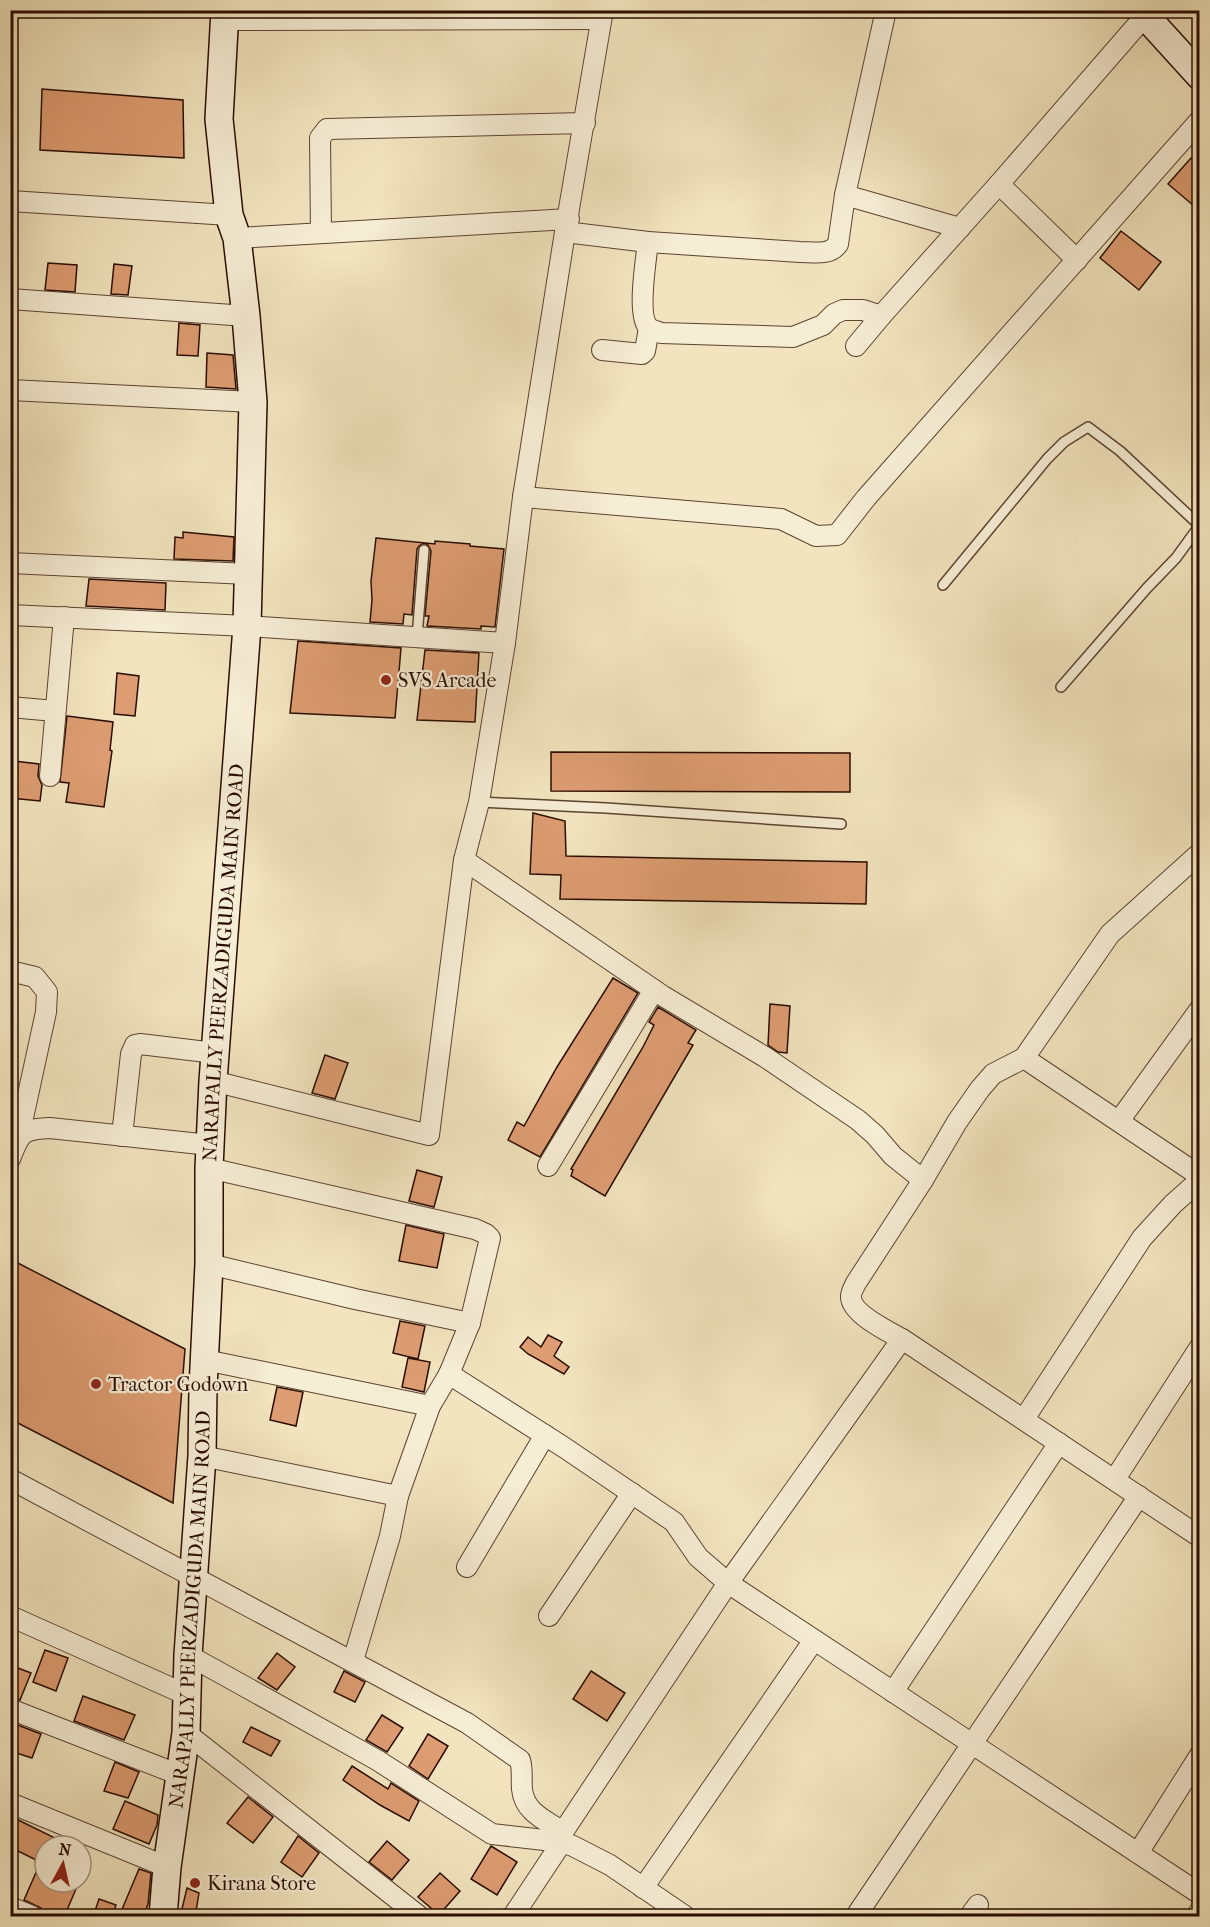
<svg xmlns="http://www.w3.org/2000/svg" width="1210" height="1927" font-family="'IM FELL French Canon',serif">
<rect width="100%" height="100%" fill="#f1e4be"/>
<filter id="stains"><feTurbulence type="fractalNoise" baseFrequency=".00333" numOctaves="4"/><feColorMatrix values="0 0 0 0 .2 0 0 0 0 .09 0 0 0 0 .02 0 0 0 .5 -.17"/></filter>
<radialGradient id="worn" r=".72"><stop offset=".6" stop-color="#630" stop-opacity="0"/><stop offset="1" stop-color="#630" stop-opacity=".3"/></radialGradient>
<g fill="#dd9c71" stroke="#2b0d00" stroke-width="1.5">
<polygon points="42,89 183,100 184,158 40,150"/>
<polygon points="1191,158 1200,166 1200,211 1168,184"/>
<polygon points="1121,231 1161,262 1139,290 1100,258"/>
<polygon points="48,263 77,265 75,292 45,290"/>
<polygon points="114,264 132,266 128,295 111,294"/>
<polygon points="179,323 200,325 198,356 177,355"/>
<polygon points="207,353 233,355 236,389 206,387"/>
<polygon points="183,532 234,537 233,561 174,559 175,537 183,538"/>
<polygon points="376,538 435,544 435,541 470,544 470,546 504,549 495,627 481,626 481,629 427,626 429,616 425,616 431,551 428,545 424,543 419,546 417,549 412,615 404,614 403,624 370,622 372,600 371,581"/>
<polygon points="89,579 166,583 165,610 86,606"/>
<polygon points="298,641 401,648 395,718 290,713"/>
<polygon points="425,650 479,653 475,722 417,720"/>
<polygon points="117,673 139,676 135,716 114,714"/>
<polygon points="67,716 113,722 110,750 112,751 104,807 66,802 69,783 60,782"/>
<polygon points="551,752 850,753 850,792 551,791"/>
<polygon points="14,761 39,764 38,776 42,785 40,801 10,798"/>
<polygon points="533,813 565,821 566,856 867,862 866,904 560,899 561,875 530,874"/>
<polygon points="613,978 638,993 540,1157 508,1140 517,1122 524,1126 557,1067"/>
<polygon points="770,1004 790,1006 787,1053 778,1052 768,1045"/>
<polygon points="658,1007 696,1030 688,1043 693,1045 605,1196 571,1176 573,1170 571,1169 643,1047 654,1025 649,1022"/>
<polygon points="325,1055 348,1063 335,1099 312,1093"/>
<polygon points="417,1170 442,1177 434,1207 409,1201"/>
<polygon points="406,1225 444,1234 437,1268 399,1261"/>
<polygon points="10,1259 185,1349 173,1503 10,1419"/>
<polygon points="400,1321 425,1326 418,1359 393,1353"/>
<polygon points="548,1335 562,1342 554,1356 569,1367 564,1374 528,1354 520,1347 528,1337 541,1347"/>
<polygon points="408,1358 430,1362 424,1392 402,1387"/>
<polygon points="277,1387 303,1392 296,1426 270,1420"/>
<polygon points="45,1650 68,1658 56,1691 33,1682"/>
<polygon points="277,1653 295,1667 277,1690 258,1678"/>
<polygon points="10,1665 31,1673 20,1700 10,1696"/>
<polygon points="344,1671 365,1682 355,1702 334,1692"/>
<polygon points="591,1671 625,1693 607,1721 573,1699"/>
<polygon points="83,1696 135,1715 124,1740 74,1721"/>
<polygon points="382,1715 403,1728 387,1752 366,1740"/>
<polygon points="15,1724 41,1734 32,1758 10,1751 10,1736"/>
<polygon points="251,1727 280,1741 271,1756 243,1742"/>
<polygon points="428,1734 448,1746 428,1779 409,1766"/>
<polygon points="115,1762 139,1772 128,1798 104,1791"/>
<polygon points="352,1766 388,1789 391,1783 419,1801 409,1821 380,1805 343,1780"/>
<polygon points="248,1797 273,1817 253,1843 227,1823"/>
<polygon points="125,1801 158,1815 157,1825 149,1844 113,1829"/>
<polygon points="10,1816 53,1837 48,1846 45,1846 45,1852 40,1862 10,1847"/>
<polygon points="298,1836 319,1853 302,1877 281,1862"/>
<polygon points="387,1841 409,1860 392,1880 369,1862"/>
<polygon points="491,1846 517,1862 497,1895 471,1879"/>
<polygon points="45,1852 45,1882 79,1882 64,1917 44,1917 41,1908 24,1900"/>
<polygon points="139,1869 151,1873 148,1904 143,1917 127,1917 120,1914"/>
<polygon points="440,1873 460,1891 439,1915 418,1897"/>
<polygon points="187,1888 199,1893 195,1917 180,1917"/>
<polygon points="99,1899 116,1905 112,1917 93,1917"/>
</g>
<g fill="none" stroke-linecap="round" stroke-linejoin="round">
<g stroke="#5c4330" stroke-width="12">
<g id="lane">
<polyline points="943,585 1047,459 1064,442 1088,427 1120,451 1199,525"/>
<polyline points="417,637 424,550"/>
<polyline points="1061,687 1147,588 1176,558 1200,525"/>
<polyline points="479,802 606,808 841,824"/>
</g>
</g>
<g stroke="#5c4330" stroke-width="22">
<g id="street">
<polyline points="603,10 565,232 523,497 505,643 479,802 464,860 663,996 765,1057 858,1120 875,1135 893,1156 923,1180 957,1122 980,1089 993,1074 1024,1058 1110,934 1200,853"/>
<polyline points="225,20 601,19"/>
<polyline points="999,184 1077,260"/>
<polyline points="845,195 960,228"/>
<polyline points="10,201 229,215"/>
<path d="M 565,232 L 648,242 L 800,252 C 813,252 830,256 838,244 L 845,195 L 886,10"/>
<polyline points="321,233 320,138 327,129 585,123"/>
<polyline points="237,238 569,219"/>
<path d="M 648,242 C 646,260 637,314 648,327 C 651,330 657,331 661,333 L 793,337 L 823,325 L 834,314 L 843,310 L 863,310 L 881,316"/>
<polyline points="10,299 246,316"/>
<polyline points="856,346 881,316 999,184 1145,16"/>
<polyline points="602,350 642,354 645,351 649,328"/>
<polyline points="10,390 253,402"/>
<polyline points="523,497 781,519 816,536 837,535 866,498 1200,120"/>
<polyline points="10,563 248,574"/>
<polyline points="10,615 247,626 505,643"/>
<polyline points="10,707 55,711"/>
<polyline points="50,776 64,617"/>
<polyline points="10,971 35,977 47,992 46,1012 19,1136"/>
<polyline points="1024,1058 1200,1176"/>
<polyline points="213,1081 429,1135 464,860"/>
<polyline points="1119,1121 1200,1009"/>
<polyline points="122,1136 131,1054 135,1045 140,1044 215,1053"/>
<path d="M 10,1159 C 20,1133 22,1129 50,1128 L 210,1145"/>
<polyline points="548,1166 654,990"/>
<polyline points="209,1168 475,1229 486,1234 490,1238 470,1323 449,1374 430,1406 398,1496 390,1536 353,1661"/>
<polyline points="209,1264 355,1299 470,1323"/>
<path d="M 902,1339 C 889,1332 850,1313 851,1296 C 851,1292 854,1287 856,1283 L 923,1180"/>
<polyline points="205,1360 430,1406"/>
<polyline points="449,1374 565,1448 674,1522 698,1557 728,1583 1200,1894"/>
<polyline points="1024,1419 1142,1238 1173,1204 1200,1180"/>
<polyline points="202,1456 398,1496"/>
<path d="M 10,1479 L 467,1723 L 520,1760 C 523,1770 521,1779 522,1789 C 524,1812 545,1820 563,1832"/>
<polyline points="1115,1479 1200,1347"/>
<polyline points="467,1567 545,1435"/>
<polyline points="10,1616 187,1695"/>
<polyline points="549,1616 632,1493"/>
<polyline points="188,1655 377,1760 492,1834 562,1842 573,1846 610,1865 685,1916"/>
<polyline points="893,1692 1059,1443"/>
<polyline points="10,1709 180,1775"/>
<polyline points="186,1733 419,1916"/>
<polyline points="10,1803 167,1867"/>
<polyline points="1138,1853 1200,1755"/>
<polyline points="643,1888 814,1640"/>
<polyline points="10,1907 32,1916"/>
<polyline points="513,1916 562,1842 563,1832 728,1583 902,1339 1200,1537"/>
<polyline points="856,1916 1139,1496"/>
<polyline points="970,1916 978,1905"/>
<polyline points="1196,1916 1200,1911"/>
</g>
</g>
<g stroke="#2b0d00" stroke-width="30">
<g id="secondary">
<polyline points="1140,10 1200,76"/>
<path id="s1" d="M 163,1916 L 167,1867 L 186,1733 L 188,1655 L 202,1456 L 203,1388 L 209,1264 L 209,1168 L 213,1081 L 247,626 L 253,402 L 246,316 L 237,238 L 229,215 L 219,119 L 225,10"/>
</g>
</g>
<use href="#lane" stroke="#f6edd5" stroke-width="9"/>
<use href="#street" stroke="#f6edd5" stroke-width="20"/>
<use href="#secondary" stroke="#f6edd5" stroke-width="27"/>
</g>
<g fill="#8f2418" stroke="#f6edd5" stroke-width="2">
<circle cx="386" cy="680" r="6"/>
<circle cx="96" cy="1384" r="6"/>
<circle cx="195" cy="1883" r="6"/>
</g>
<g text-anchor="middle" stroke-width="4.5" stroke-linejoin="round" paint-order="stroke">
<g font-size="20" fill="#2b0d00" stroke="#f6edd5" text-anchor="start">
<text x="398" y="687">SVS Arcade</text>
<text x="108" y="1391">Tractor Godown</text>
<text x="207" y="1890">Kirana Store</text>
</g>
<g font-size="20" fill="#2b0d00" stroke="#f6edd5">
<text dy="7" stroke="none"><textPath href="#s1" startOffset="956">NARAPALLY PEERZADIGUDA MAIN ROAD</textPath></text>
<text dy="7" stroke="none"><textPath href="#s1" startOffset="308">NARAPALLY PEERZADIGUDA MAIN ROAD</textPath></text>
</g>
</g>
<rect width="1210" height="1927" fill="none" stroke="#f1e4be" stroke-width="36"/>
<rect x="12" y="12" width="1186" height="1903" fill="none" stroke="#2b0d00" stroke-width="3"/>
<rect x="18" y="18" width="1174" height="1891" fill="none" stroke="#2b0d00" stroke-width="1.5"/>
<g transform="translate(63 1864) rotate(8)"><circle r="28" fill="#f6edd5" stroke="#a59380" stroke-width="1.5"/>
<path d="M0-4.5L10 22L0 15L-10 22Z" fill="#8f2418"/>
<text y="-9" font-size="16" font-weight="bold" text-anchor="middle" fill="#2b0d00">N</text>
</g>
<rect width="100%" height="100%" filter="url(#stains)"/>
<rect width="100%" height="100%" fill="url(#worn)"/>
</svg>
